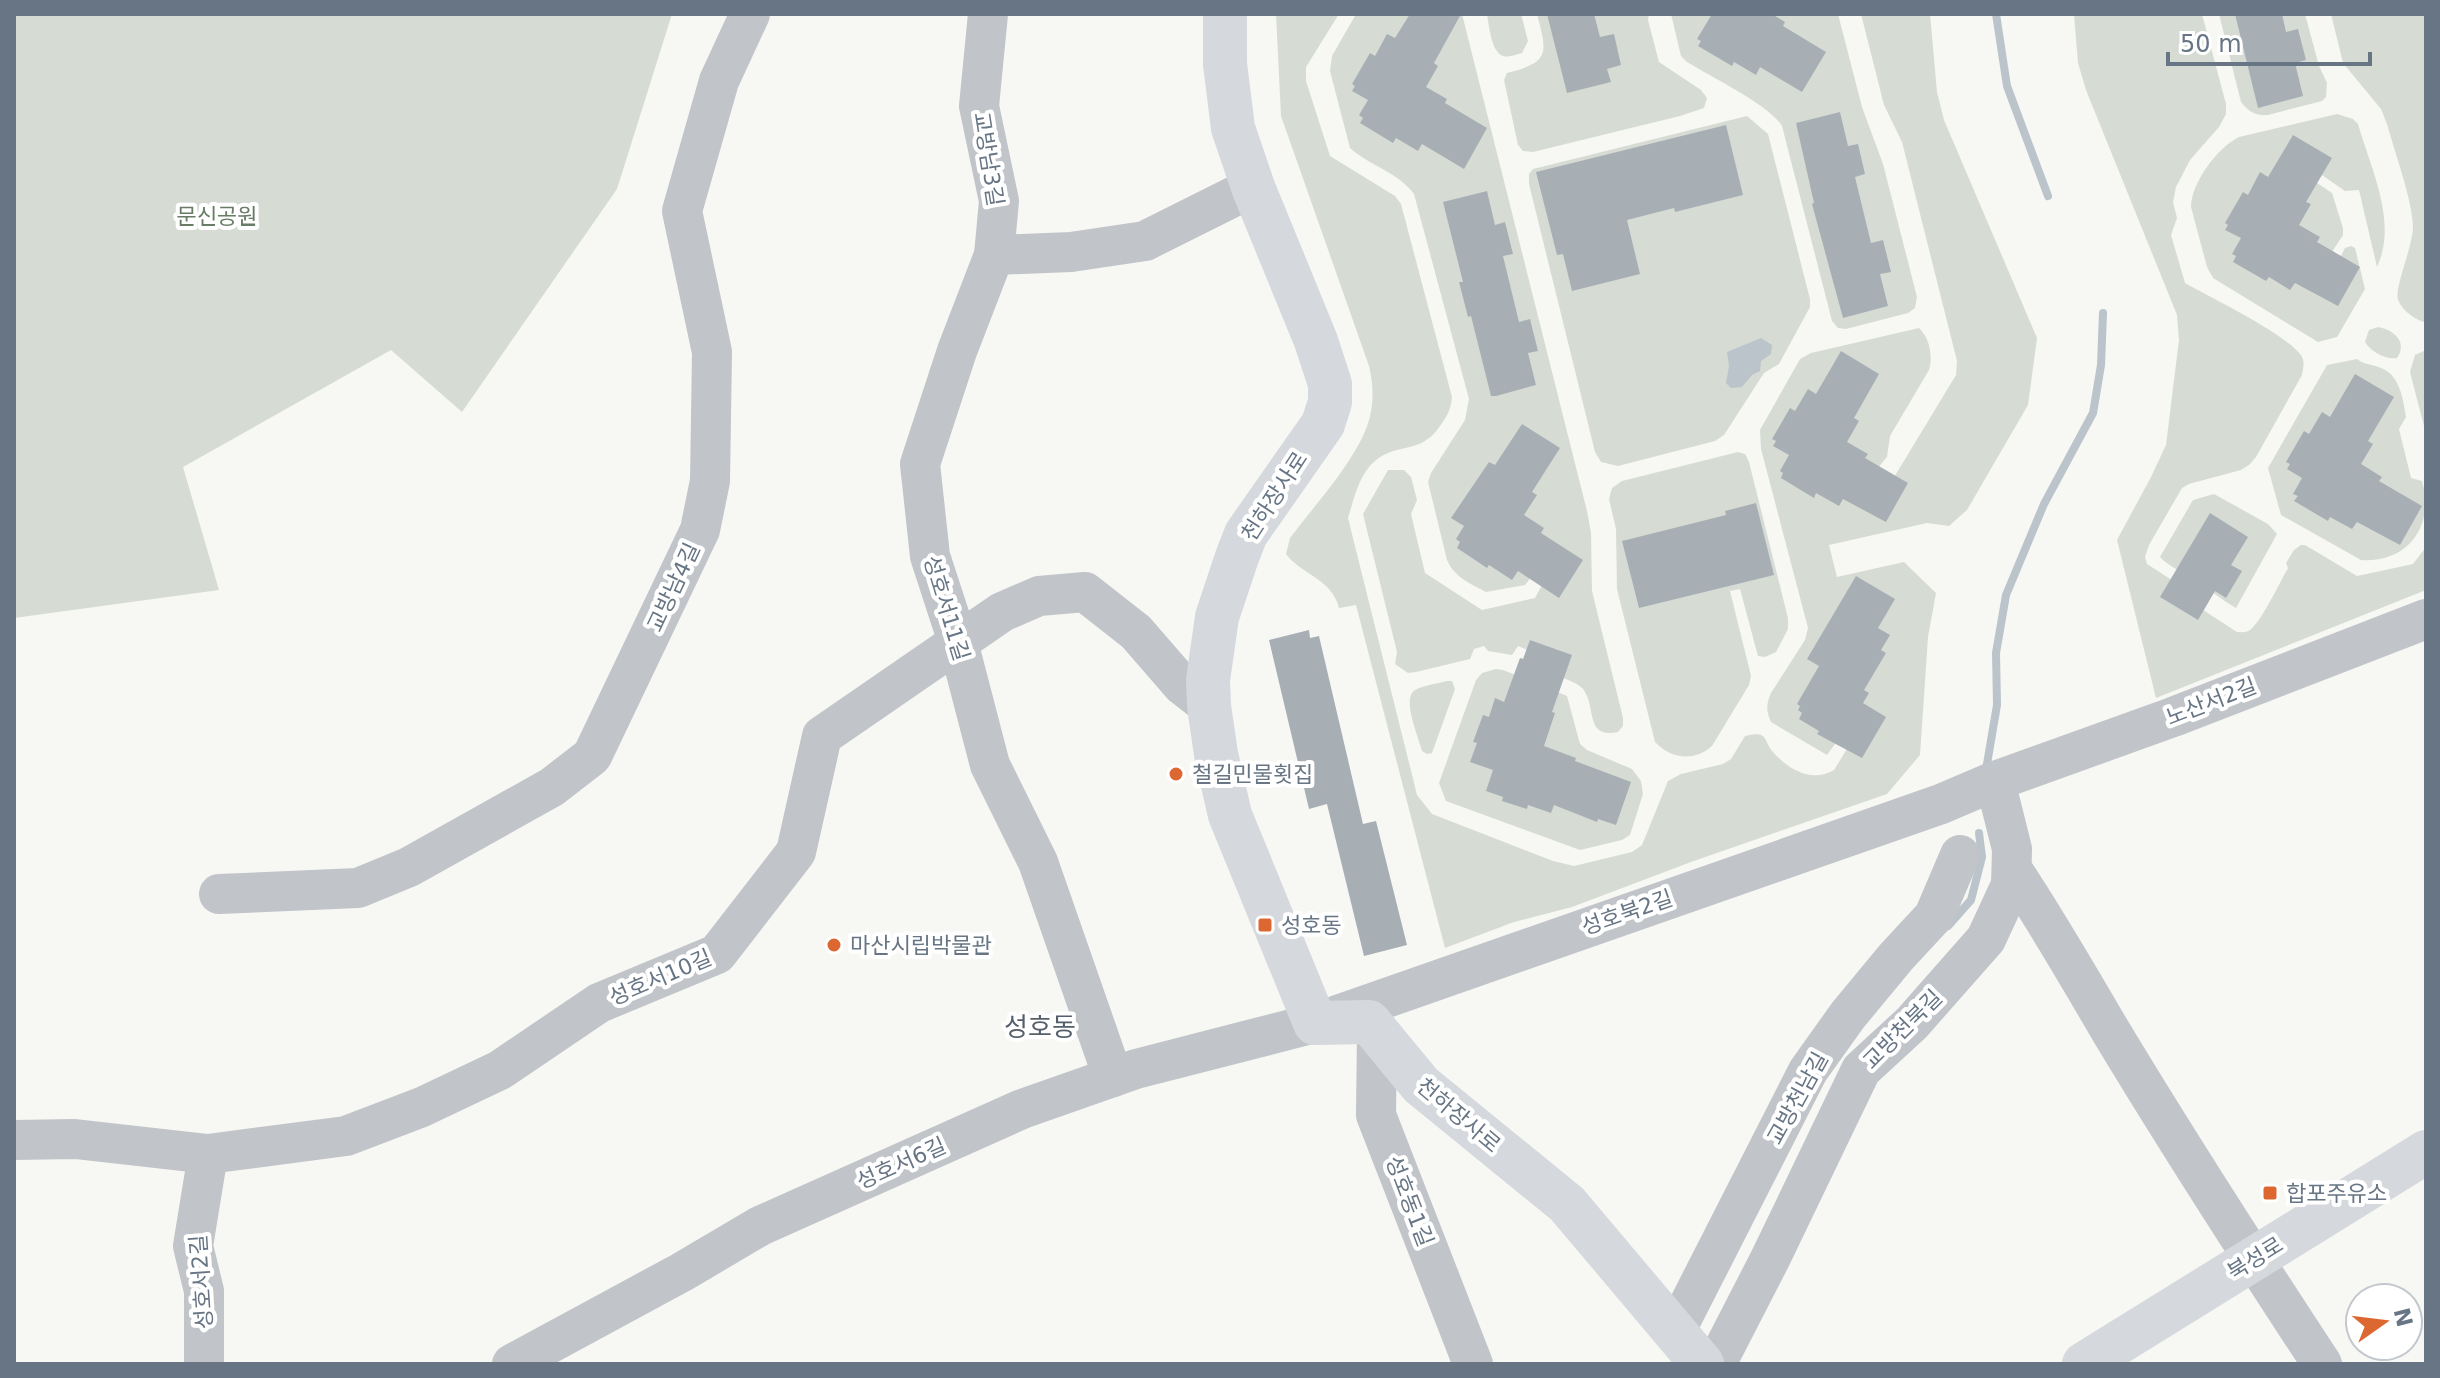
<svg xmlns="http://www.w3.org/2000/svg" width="2440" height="1378" font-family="'DejaVu Sans','Noto Sans KR',sans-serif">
<rect width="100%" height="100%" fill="#f7f7f4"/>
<g fill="#d6dcd4">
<polygon points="14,14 672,14 617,189 462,412 391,350 183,467 219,590 14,618"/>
<path d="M 1276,14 L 1339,14 L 1306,67 L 1306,81 L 1330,156 L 1395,196 L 1401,204 L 1452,397 C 1451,410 1447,416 1440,426 C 1421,455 1397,442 1375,461 C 1359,474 1354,499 1348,518 L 1417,795 L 1432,814 L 1553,861 L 1574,866 L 1632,852 L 1642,845 L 1668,781 L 1681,774 L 1723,764 L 1731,759 L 1745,736 C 1769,730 1763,741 1773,752 C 1789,770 1812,783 1834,770 L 1850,744 L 1840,737 L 1827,755 L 1771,722 C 1766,711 1766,704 1771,693 L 1805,640 L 1808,628 L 1761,449 L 1760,430 L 1800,359 L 1811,353 L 1919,328 C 1930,338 1933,357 1929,370 L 1890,436 L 1887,457 L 1877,469 L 1893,479 L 1956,375 L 1957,361 L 1902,142 L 1884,105 L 1861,14 L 1930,14 L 1937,92 L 1944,120 L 2037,338 L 2028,405 L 1967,510 L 1949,526 L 1927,523 L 1829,545 L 1837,577 L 1904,562 L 1936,593 L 1928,637 L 1920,755 L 1887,794 L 1691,862 L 1572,907 L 1514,922 L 1445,948 L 1356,605 L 1339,608 C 1332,579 1302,575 1286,554 L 1290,538 C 1314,506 1362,454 1370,416 C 1374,399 1373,383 1369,366 L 1281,116 Z"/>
<path d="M 1356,14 L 1462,14 L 1587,511 L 1591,533 L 1592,591 L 1623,718 L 1623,726 L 1618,732 C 1584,739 1597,707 1583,689 C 1576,681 1559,677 1548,673 L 1553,660 L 1518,646 L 1512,655 L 1488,651 L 1484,646 L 1474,649 L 1470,659 L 1416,672 L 1408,673 L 1395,664 L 1397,652 L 1363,514 L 1388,470 L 1404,470 L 1411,477 L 1417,500 L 1411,514 L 1425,573 L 1482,610 L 1535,598 L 1543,583 L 1532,576 L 1525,585 L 1486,592 C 1471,584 1454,577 1447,560 L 1428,482 L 1431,473 L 1465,420 L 1469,399 L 1414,194 C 1398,172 1370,166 1350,148 L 1330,71 L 1332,56 Z"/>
<path d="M 1487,14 L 1521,14 L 1528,41 L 1522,53 C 1517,54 1508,58 1503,56 C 1491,52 1489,25 1487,14 Z"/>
<path d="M 1537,14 L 1649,14 L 1648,20 L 1659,62 L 1701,90 L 1707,98 L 1704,108 L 1680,116 L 1533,152 L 1523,151 L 1518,145 L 1504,80 L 1507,73 C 1551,62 1547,53 1537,14 Z"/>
<path d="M 1671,14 L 1838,14 L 1862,107 L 1883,164 L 1917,297 L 1915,308 L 1908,313 L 1846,329 L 1838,328 L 1832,321 L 1782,126 C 1768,104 1711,77 1687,62 L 1681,56 Z"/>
<path d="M 2074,14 L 2202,14 L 2226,104 L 2226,114 L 2219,127 L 2190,160 L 2176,187 L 2173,202 L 2177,218 L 2171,235 L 2185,283 C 2208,296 2292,337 2302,357 C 2305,363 2303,368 2302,375 L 2256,457 L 2249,465 L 2241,470 L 2189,484 L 2182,488 L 2149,545 L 2145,557 L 2147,564 L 2178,584 L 2191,602 L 2237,632 C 2242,632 2246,633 2250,630 C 2261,622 2280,582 2288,568 L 2286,563 L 2294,550 L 2301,545 L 2305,545 L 2357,576 L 2413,564 L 2426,547 L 2426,590 L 2156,698 L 2117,540 L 2151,477 L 2166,445 L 2179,340 L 2177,315 L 2086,90 L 2078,63 Z"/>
<path d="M 2219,14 L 2305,14 L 2319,66 L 2327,83 L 2326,97 L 2322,101 L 2268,115 C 2255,116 2248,111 2241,102 Z"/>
<path d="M 2331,14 L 2426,14 L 2426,323 C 2415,319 2403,312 2398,300 C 2394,288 2413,246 2413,227 C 2413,202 2394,150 2387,124 L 2381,109 L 2343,63 Z"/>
<path d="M 2337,114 L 2353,119 L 2358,124 C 2371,169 2398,222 2377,267 L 2359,190 L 2345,191 L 2319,173 L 2314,181 L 2332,193 L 2343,228 L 2343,235 L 2330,255 L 2339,260 L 2345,248 L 2351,246 L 2355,248 L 2365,289 L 2337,337 L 2318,342 L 2213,278 L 2207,267 L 2191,207 C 2191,183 2218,147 2239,137 Z"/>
<polygon points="1747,116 1768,134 1810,299 1810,307 1779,364 1764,373 1724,435 1715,441 1618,466 1601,462 1595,452 1529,184 1529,174 1533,169"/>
<path d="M 2378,327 C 2394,330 2408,342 2397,358 C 2386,360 2371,352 2365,342 L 2369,330 Z"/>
<polygon points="2426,350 2426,434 2410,372 2415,355"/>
<path d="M 2357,359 C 2365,365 2372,364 2381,368 C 2400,375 2403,399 2406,417 L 2399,429 L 2411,478 L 2422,481 C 2435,526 2408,563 2361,560 L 2281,515 L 2268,468 L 2327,365 Z"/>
<path d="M 1738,452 L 1745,454 L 1749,462 L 1788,618 L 1788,629 L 1776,652 L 1765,657 L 1758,656 L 1740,589 L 1730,591 L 1751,676 L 1749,685 L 1712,746 C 1694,762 1671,759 1655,742 L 1617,589 L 1616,529 L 1609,499 L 1612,488 L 1622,481 Z"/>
<path d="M 2214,494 L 2268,524 L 2277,534 L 2236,608 C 2220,599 2208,588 2193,578 C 2182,571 2169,567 2160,557 L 2193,500 Z"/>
<polygon points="1496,669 1503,670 1567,696 1580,744 1587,750 1632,769 1641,781 1643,794 1630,835 1622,840 1580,850 1446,801 1439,783 1476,680 1482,673"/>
<path d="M 1447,681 L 1452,681 L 1455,689 L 1432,753 L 1427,754 L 1422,751 C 1419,738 1401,698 1415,690 C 1424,685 1437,684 1447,681 Z"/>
</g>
<polygon fill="#bbc4ca" points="1761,338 1772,345 1771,354 1761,361 1760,371 1752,375 1742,387 1731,388 1726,383 1729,366 1727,352"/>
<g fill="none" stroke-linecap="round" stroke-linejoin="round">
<g stroke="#bbc4ca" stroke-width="8">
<polyline points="1996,14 2007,86 2048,196"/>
<polyline points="1986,770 1997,705 1996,653 2006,595 2044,504 2093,413 2101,365 2103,313"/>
<polyline points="1948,926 1971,900 1982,857 1979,833"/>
</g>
</g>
<g fill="#a7afb5">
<polygon points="1410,14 1461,14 1434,63 1438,66 1426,87 1447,99 1445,103 1487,128 1464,169 1422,144 1418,151 1396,138 1393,143 1360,123 1363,118 1359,115 1368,100 1352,91 1355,86 1352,84 1370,53 1375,56 1387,34 1395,38"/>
<polygon points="1547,14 1594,14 1600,37 1614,34 1621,65 1607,69 1611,82 1567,93"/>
<polygon points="1712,14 1772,14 1785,22 1783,26 1826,52 1802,92 1760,67 1756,75 1734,62 1732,66 1698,46 1701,41 1697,39"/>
<polygon points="2235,14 2282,14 2286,32 2298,29 2306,60 2295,63 2303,96 2258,108"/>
<polygon points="1840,112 1848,146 1858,144 1865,174 1855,177 1871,243 1883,240 1891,272 1880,274 1888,306 1843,318 1812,204 1814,203 1796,123"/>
<polygon points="1726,125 1743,195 1675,212 1674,208 1627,220 1640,274 1572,291 1563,254 1557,255 1536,172"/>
<polygon points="2293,135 2332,158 2306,202 2311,204 2299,225 2320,237 2317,242 2360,267 2338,306 2295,283 2290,290 2269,277 2266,281 2233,262 2236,256 2232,254 2241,238 2225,230 2228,225 2225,223 2243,192 2248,195 2260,172 2268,177"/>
<polygon points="1487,191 1495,225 1505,222 1513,254 1503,256 1519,322 1530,319 1538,351 1528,353 1536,385 1496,396 1491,396 1471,316 1468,317 1459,282 1463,282 1443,202"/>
<polygon points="1841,351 1879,374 1854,418 1859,421 1847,442 1868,454 1865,458 1908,483 1886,522 1843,499 1839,506 1816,493 1814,498 1781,478 1783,473 1780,471 1789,455 1773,446 1776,441 1772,439 1790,408 1795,411 1808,389 1816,394"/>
<polygon points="2355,374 2394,397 2368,441 2373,444 2361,464 2382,477 2379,481 2422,506 2400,545 2357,522 2352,529 2330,517 2328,521 2294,501 2298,496 2293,494 2302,478 2287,469 2290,464 2286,462 2304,431 2309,434 2322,412 2330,417"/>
<polygon points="1522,424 1560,448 1532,492 1537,495 1524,515 1544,528 1541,533 1583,560 1559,598 1518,571 1512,580 1489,565 1487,568 1457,548 1460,542 1456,539 1464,526 1451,518 1489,462 1495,465"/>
<polygon points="1756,503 1774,575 1639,608 1622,541 1726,515 1725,511"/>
<polygon points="2210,513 2248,537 2231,565 2242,571 2226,598 2215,591 2198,620 2160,597"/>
<polygon points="1856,576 1895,599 1878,628 1890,635 1881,650 1886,653 1864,690 1869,693 1863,703 1886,717 1862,758 1817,734 1819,731 1799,719 1802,713 1798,710 1800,706 1797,704 1819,666 1807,659"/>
<polygon points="1309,630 1310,638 1319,636 1363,824 1376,821 1407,945 1364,956 1327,804 1309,809 1269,640"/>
<polygon points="1530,640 1572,655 1552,712 1555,713 1544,746 1576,758 1575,761 1631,782 1616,825 1598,819 1597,822 1554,805 1551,813 1528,805 1527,809 1502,801 1503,797 1486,791 1493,770 1470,762 1477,743 1473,742 1483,715 1489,717 1495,698 1504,702 1520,658 1523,659"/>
</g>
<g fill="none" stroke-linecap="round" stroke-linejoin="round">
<g stroke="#c1c4c8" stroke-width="40">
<polyline points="988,14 979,106 999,201 994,255 957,351 920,464 930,556 958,642 990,765 1038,862 1113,1077"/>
<polyline points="994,255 1071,252 1145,241 1253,187"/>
<path d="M 2012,869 C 2048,923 2080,979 2113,1035 C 2180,1146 2251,1256 2322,1364"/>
<polyline points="219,894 358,888 409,867 552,787 592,756 700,530 710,481 712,352 682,211 719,81 750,14"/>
<polyline points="1377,1032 1376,1115 1473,1364"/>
<polyline points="14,1140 75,1139 208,1154 346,1136 422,1107 500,1070 599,1003 717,954 796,852 822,736 1002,612 1039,596 1085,592 1136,632 1182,685 1209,706"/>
<polyline points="1675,1332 1808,1071 1848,1015 1896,957 1934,916 1960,855"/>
<polyline points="204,1364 204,1291 193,1246 208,1154"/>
<polyline points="512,1364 682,1272 760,1226 1022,1109 1136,1069 1315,1023 1941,804 1995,781 2173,717 2426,619"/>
<polyline points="1716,1364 1770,1259 1861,1070 1912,1023 1986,939 2011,885 2012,849 1995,781"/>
</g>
<g stroke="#d5d8dc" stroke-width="44">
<polyline points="1225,14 1225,64 1233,128 1253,187 1316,341 1330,384 1330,402 1323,424 1246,534 1237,557 1217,617 1208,680 1209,706 1216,754 1230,815 1315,1023 1369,1022 1421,1085 1567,1204 1702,1364"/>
<polyline points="2084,1364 2426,1152"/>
</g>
</g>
<g fill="#dc6730" stroke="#fff" stroke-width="3">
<circle cx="1176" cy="774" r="8"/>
<rect x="1257" y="917" width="16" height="16" rx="4"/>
<circle cx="834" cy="945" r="8"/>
<rect x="2262" y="1185" width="16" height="16" rx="4"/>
</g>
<g text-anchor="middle" stroke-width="8" stroke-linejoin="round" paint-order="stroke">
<g font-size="22" fill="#677584" stroke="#fff">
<text transform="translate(989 159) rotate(81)" y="8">교방남3길</text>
<text transform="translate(1274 496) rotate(-57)" y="8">천하장사로</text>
<text transform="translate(673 587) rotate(-65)" y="8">교방남4길</text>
<text transform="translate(947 608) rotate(73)" y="8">성호서11길</text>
<text transform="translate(2211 701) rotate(-21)" y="8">노산서2길</text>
<text transform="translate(1627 912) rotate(-19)" y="8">성호북2길</text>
<text transform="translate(660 977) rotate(-23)" y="8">성호서10길</text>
<text transform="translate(1902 1029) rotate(-45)" y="8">교방천북길</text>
<text transform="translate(1797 1098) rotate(-61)" y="8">교방천남길</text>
<text transform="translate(1459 1115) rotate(40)" y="8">천하장사로</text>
<text transform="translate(901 1163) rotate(-24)" y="8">성호서6길</text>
<text transform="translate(1410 1201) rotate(69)" y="8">성호동1길</text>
<text transform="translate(2255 1258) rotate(-32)" y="8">북성로</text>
<text transform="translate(201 1282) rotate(-94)" y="8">성호서2길</text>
</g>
<g font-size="22" fill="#687c66" stroke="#fff">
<text x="217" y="224">문신공원</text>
</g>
<g font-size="22" fill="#677584" stroke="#fff" text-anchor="start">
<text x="1192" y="782">철길민물횟집</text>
<text x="1281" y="933">성호동</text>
<text x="850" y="953">마산시립박물관</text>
<text x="2286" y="1201">합포주유소</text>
</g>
<g font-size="26" fill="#555f6a" stroke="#fff">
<text x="1040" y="1036">성호동</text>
</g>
</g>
<rect width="2440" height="1378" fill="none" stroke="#677584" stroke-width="32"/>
<g transform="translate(2384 1322) rotate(76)"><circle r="38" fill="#ffffff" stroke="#c2c8ce" stroke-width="2"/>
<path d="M0-6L14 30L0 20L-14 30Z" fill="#dc6730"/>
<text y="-12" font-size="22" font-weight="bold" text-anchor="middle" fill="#677584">N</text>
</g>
<path d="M2168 52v12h202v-12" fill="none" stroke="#677584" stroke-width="4"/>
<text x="2180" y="52" font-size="24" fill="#677584" stroke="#ffffff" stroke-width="6" paint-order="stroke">50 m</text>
</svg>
